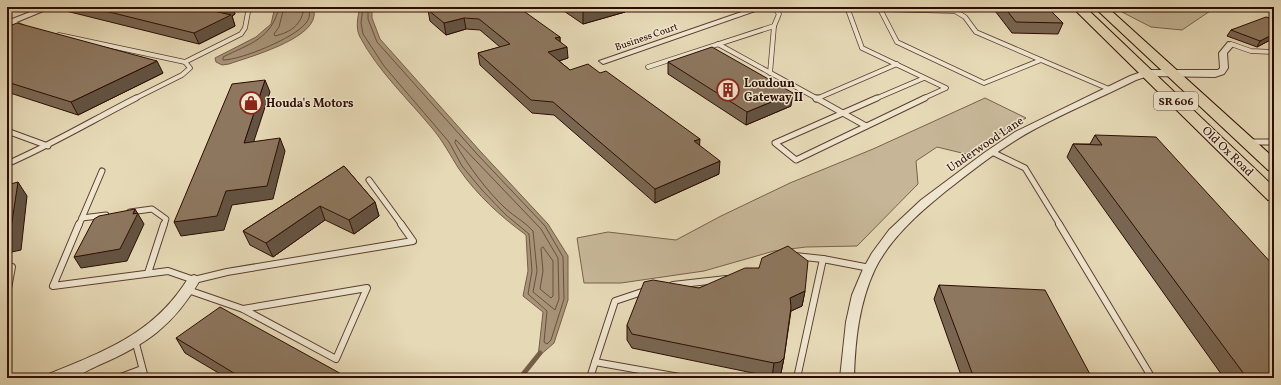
<svg xmlns="http://www.w3.org/2000/svg" width="1281" height="385" font-family="Vollkorn,serif">
<rect width="100%" height="100%" fill="#e6d9b6"/>
<filter id="stains"><feTurbulence type="fractalNoise" baseFrequency=".005" numOctaves="4"/><feColorMatrix values="0 0 0 0 .2 0 0 0 0 .09 0 0 0 0 .02 0 0 0 .5 -.17"/></filter>
<radialGradient id="worn" r=".72"><stop offset=".6" stop-color="#630" stop-opacity="0"/><stop offset="1" stop-color="#630" stop-opacity=".3"/></radialGradient>
<g fill="#c6b697" stroke="#79614c">
<polygon points="1136,7 1216,7 1182,30 1151,27 1122,12 1134,10"/>
<polygon points="985,98 1026,118 966,154 937,147 916,161 918,184 857,246 806,247 774,251 704,271 621,283 584,283 577,238 608,232 676,240 721,216 790,183 873,149"/>
</g>
<g fill="#a79378" stroke="#765d48">
<path d="M 275,7 L 313,7 C 313,10 315,14 314,16 C 311,40 249,57 229,64 L 222,65 L 216,62 L 215,58 L 256,37 L 264,30 L 271,24 Z"/>
<path d="M 360,7 L 372,7 L 372,18 L 380,39 L 480,151 L 548,224 L 568,256 L 568,300 L 554,343 L 538,357 L 543,312 L 523,296 L 528,271 L 526,235 C 500,216 477,195 459,169 C 450,155 443,141 432,128 C 408,99 378,71 360,37 C 355,28 358,16 360,7 Z"/>
</g>
<g fill="none" stroke-linecap="round" stroke-linejoin="round">
<g stroke="#6a503c" stroke-width="1">
<path d="M 279,7 C 272,39 249,44 223,57 L 223,60 C 241,60 294,38 305,24 C 310,19 310,14 309,7"/>
<path d="M 284,7 L 279,27 L 274,34 L 275,36 C 291,32 302,25 304,7"/>
<polyline points="363,7 361,23 363,34 384,66 449,142 462,166 482,190 506,215 529,234 532,271 528,294 547,311 544,342 547,344 551,340 564,299 563,257 545,226 477,154 377,42 368,19 368,7"/>
<path d="M 456,140 L 541,229 L 558,258 L 559,299 L 555,310 L 533,292 L 537,271 L 533,231 C 525,222 515,217 506,209 C 486,190 469,167 455,143 Z"/>
<polygon points="543,247 553,261 553,296 551,298 540,289 543,271 541,249"/>
</g>
<polyline stroke="#765d48" stroke-width="5" points="520,378 540,353"/>
<g stroke="#5a3f2e" stroke-width="5.5">
<g id="service-far2">
<polyline points="24,7 43,9"/>
<polyline points="847,7 862,48 946,88 922,99"/>
<polygon points="880,9 955,11 965,17 976,32 1041,60 984,83 897,42"/>
<polyline points="7,20 23,27"/>
<polyline points="59,35 185,62 190,68 182,75 134,99"/>
<polyline points="718,44 818,99"/>
<polyline points="1231,44 1251,51 1274,52"/>
<polyline points="1041,60 1109,89"/>
<polyline points="185,62 241,34 245,28 249,7 247,7"/>
<polyline points="648,67 774,26"/>
<polyline points="770,73 774,26 779,14 774,7"/>
<polyline points="816,99 897,64"/>
<polyline points="875,99 924,78"/>
</g>
</g>
<g stroke="#5a3f2e" stroke-width="7">
<g id="service-far1">
<polyline points="816,98 866,126"/>
<polyline points="877,98 775,143 796,160 925,98"/>
<polyline points="816,99 818,98"/>
<polyline points="7,131 48,146"/>
<polyline points="1249,142 1274,142"/>
<polyline points="992,152 1025,168 1060,225"/>
<path d="M 7,164 C 51,145 93,120 136,98"/>
<polyline points="369,180 402,225"/>
<polyline points="130,212 152,209 166,219 164,225"/>
<polyline points="82,218 106,215"/>
<polyline points="79,225 102,171"/>
</g>
</g>
<g stroke="#5a3f2e" stroke-width="8">
<g id="service">
<polyline points="79,224 53,286 168,271 194,280 227,272 413,241 401,224"/>
<polyline points="1059,224 1152,378"/>
<polyline points="795,256 823,259"/>
<polyline points="7,268 12,267 7,294"/>
<polyline points="148,273 164,224"/>
<polyline points="673,285 726,279"/>
<polygon points="367,288 336,359 243,309"/>
<polyline points="188,290 243,309"/>
<polyline points="645,291 615,301 595,362 685,378"/>
<polyline points="135,340 145,378"/>
<polyline points="118,378 142,369"/>
<polyline points="590,378 595,362"/>
<polyline points="797,378 823,259 870,268"/>
</g>
</g>
<g stroke="#5a3f2e" stroke-width="2">
<g id="minor">
<polygon points="43,7 53,7 7,26 7,21"/>
<polygon points="756,7 767,7 606,63 603,64 599,61"/>
<path d="M 1228,42 L 1235,44 L 1227,53 L 1228,68 L 1224,74 L 1215,77 L 1148,76 L 1136,80 C 1102,97 1066,112 1033,130 C 1002,147 974,169 946,191 C 919,213 891,237 875,269 C 859,303 855,341 854,378 L 840,378 L 846,322 L 852,295 L 863,269 L 872,253 L 889,230 L 921,200 L 984,153 L 1015,132 L 1130,76 L 1147,70 L 1218,70 L 1220,68 L 1219,53 Z"/>
<path d="M 194,275 L 199,277 L 200,280 C 174,325 146,345 99,365 C 90,369 78,377 68,378 C 61,379 54,378 47,378 L 49,374 C 107,350 155,333 189,277 Z"/>
</g>
</g>
<g stroke="#2c0c00" stroke-width="2">
<g id="primary">
<polygon points="1072,7 1085,7 1274,187 1274,201 1268,200"/>
<polygon points="1094,7 1107,7 1274,158 1274,172 1268,170"/>
</g>
</g>
<use href="#service-far2" stroke="#efe6d0" stroke-width="4"/>
<use href="#service-far1" stroke="#efe6d0" stroke-width="5"/>
<use href="#service" stroke="#efe6d0" stroke-width="6"/>
<use href="#minor" fill="#efe6d0" fill-rule="evenodd"/>
<use href="#primary" fill="#e6d9b6" fill-rule="evenodd"/>
</g>
<g fill="#796652" stroke="#2c0c00">
<polygon points="61,7 233,7 235,14 232,16 235,26 199,44 62,10"/>
<polygon points="442,7 560,37 560,42 568,58 559,61 570,70 700,146 719,174 655,203 554,115 532,113 480,65 478,53 500,47 480,30 466,29 446,35 430,21 428,10"/>
<polygon points="558,7 625,7 625,12 583,24"/>
<polygon points="992,7 1047,7 1063,23 1058,34 1012,33"/>
<polygon points="1274,19 1274,38 1257,47 1227,36 1231,30"/>
<polygon points="7,27 163,73 78,115 7,92"/>
<polygon points="668,62 791,106 746,125 668,74"/>
<polygon points="1095,135 1274,378 1224,378 1067,157 1073,144 1090,144"/>
<polygon points="344,166 375,202 379,216 354,234 325,220 273,257 250,245 243,231"/>
<polygon points="759,268 805,291 802,306 791,311 784,358 781,373 777,376 772,377 632,348 627,340 627,325 699,288"/>
<polygon points="939,285 1092,378 962,378 934,299"/>
<polygon points="176,338 346,378 227,378 185,353"/>
</g>
<g fill="#635342" stroke="#2c0c00">
<polygon points="223,7 233,7 235,14 232,16 235,26 199,44 194,33 214,11"/>
<polygon points="602,7 625,7 625,12 583,24 583,12"/>
<polygon points="464,18 466,29 446,35 444,23"/>
<polygon points="1274,34 1274,38 1257,47 1260,41"/>
<polygon points="560,37 560,48 555,38"/>
<polygon points="567,47 568,58 549,64 548,52"/>
<polygon points="157,61 163,73 78,115 71,102"/>
<polygon points="265,80 270,92 249,156 244,143"/>
<polygon points="793,93 791,106 746,125 747,112"/>
<polygon points="280,138 285,151 273,199 232,205 224,230 181,236 174,222 226,191"/>
<polygon points="700,139 699,152 694,141"/>
<polygon points="720,161 719,174 655,203 655,189"/>
<polygon points="18,182 27,196 21,250 7,253 7,236"/>
<polygon points="375,202 379,216 354,234 349,220"/>
<polygon points="320,206 325,220 273,257 266,243"/>
<polygon points="135,209 144,224 127,261 81,268 74,257 133,214"/>
<polygon points="805,291 802,306 787,313 790,298"/>
<polygon points="784,358 781,373 777,376 772,377 774,363"/>
</g>
<g fill="#8d775f" stroke="#2c0c00">
<polygon points="89,7 223,7 214,11 231,15 194,33"/>
<polygon points="442,7 518,7 560,37 555,38 567,47 548,52 570,70 588,64 600,73 606,71 700,139 694,141 720,161 655,189 553,102 531,100 478,53 510,44 479,19 464,18 444,23 428,10"/>
<polygon points="574,7 602,7 583,12"/>
<polygon points="1004,7 1047,7 1063,23 1016,22"/>
<polygon points="1266,17 1274,19 1274,34 1260,41 1231,30"/>
<polygon points="17,23 157,61 71,102 7,82 7,27"/>
<polygon points="712,47 793,93 747,112 668,62"/>
<polygon points="265,80 244,143 280,138 267,186 226,191 217,216 174,222 232,84"/>
<polygon points="1095,135 1156,137 1274,266 1274,378 1247,378 1073,144 1102,145"/>
<polygon points="344,166 375,202 349,220 320,206 266,243 243,231"/>
<polygon points="18,182 10,235 7,236 7,185"/>
<polygon points="135,209 133,214 138,213 120,249 74,257 94,219 99,216"/>
<polygon points="788,246 808,261 805,291 790,298 791,307 784,358 780,362 774,363 632,334 627,325 644,282 653,280 699,288 745,268 759,268 762,258"/>
<polygon points="939,285 1045,290 1092,378 974,378"/>
<polygon points="220,307 345,376 343,378 242,378 176,338"/>
</g>
<defs>
<g id="building-ring" transform="scale(1.15)"><circle r="9.5" fill="#efe6d0" stroke="#8f2418" stroke-width="1.5"/><path d="M-4-6H4V6H1V3H-1V6H-4ZM-2.5-4.3h1.7v1.8h-1.7ZM.8-4.3h1.7v1.8H.8ZM-2.5-1h1.7V.8h-1.7ZM.8-1h1.7V.8H.8Z" fill="#8f2418"/></g>
<g id="shop-ring" transform="scale(1.15)"><circle r="9.5" fill="#efe6d0" stroke="#8f2418" stroke-width="1.5"/><path d="M-5-2.5h2.3a2.7 3.5 0 0 1 5.4 0H5L5.5 6h-11ZM-1.5-2.5h3a1.5 2.3 0 0 0-3 0Z" fill="#8f2418"/></g>
</defs>
<g fill-rule="evenodd">
<use href="#building-ring" x="728" y="90"/>
<use href="#shop-ring" x="251" y="103"/>
</g>
<g text-anchor="middle" stroke-width="3" stroke-linejoin="round" paint-order="stroke">
<g font-size="10" fill="#2c0c00" stroke="#efe6d0">
<text transform="translate(646 36) rotate(-19)" y="4">Business Court</text>
</g>
<rect fill="#efe6d0" stroke="#664d3e" stroke-width="1" x="1154" y="92" width="44" height="18" rx="3"/>
<g font-size="11" font-weight="bold" fill="#2c0c00">
<text x="1176" y="105">SR 606</text>
</g>
<g font-size="12" font-weight="bold" fill="#2c0c00" stroke="#efe6d0" text-anchor="start">
<text x="744" y="87">Loudoun<tspan x="744" dy="14">Gateway II</tspan></text>
<text x="266" y="107">Houda's Motors</text>
</g>
<g font-size="12" fill="#2c0c00" stroke="#efe6d0">
<text transform="translate(985 144) rotate(-34)" y="4">Underwood Lane</text>
<text transform="translate(1228 151) rotate(44)" y="4">Old Ox Road</text>
</g>
</g>
<rect width="1281" height="385" fill="none" stroke="#e6d9b6" stroke-width="24"/>
<rect x="8" y="8" width="1265" height="369" fill="none" stroke="#2c0c00" stroke-width="2"/>
<rect x="12" y="12" width="1257" height="361" fill="none" stroke="#2c0c00"/>
<rect width="100%" height="100%" filter="url(#stains)"/>
<rect width="100%" height="100%" fill="url(#worn)"/>
</svg>
